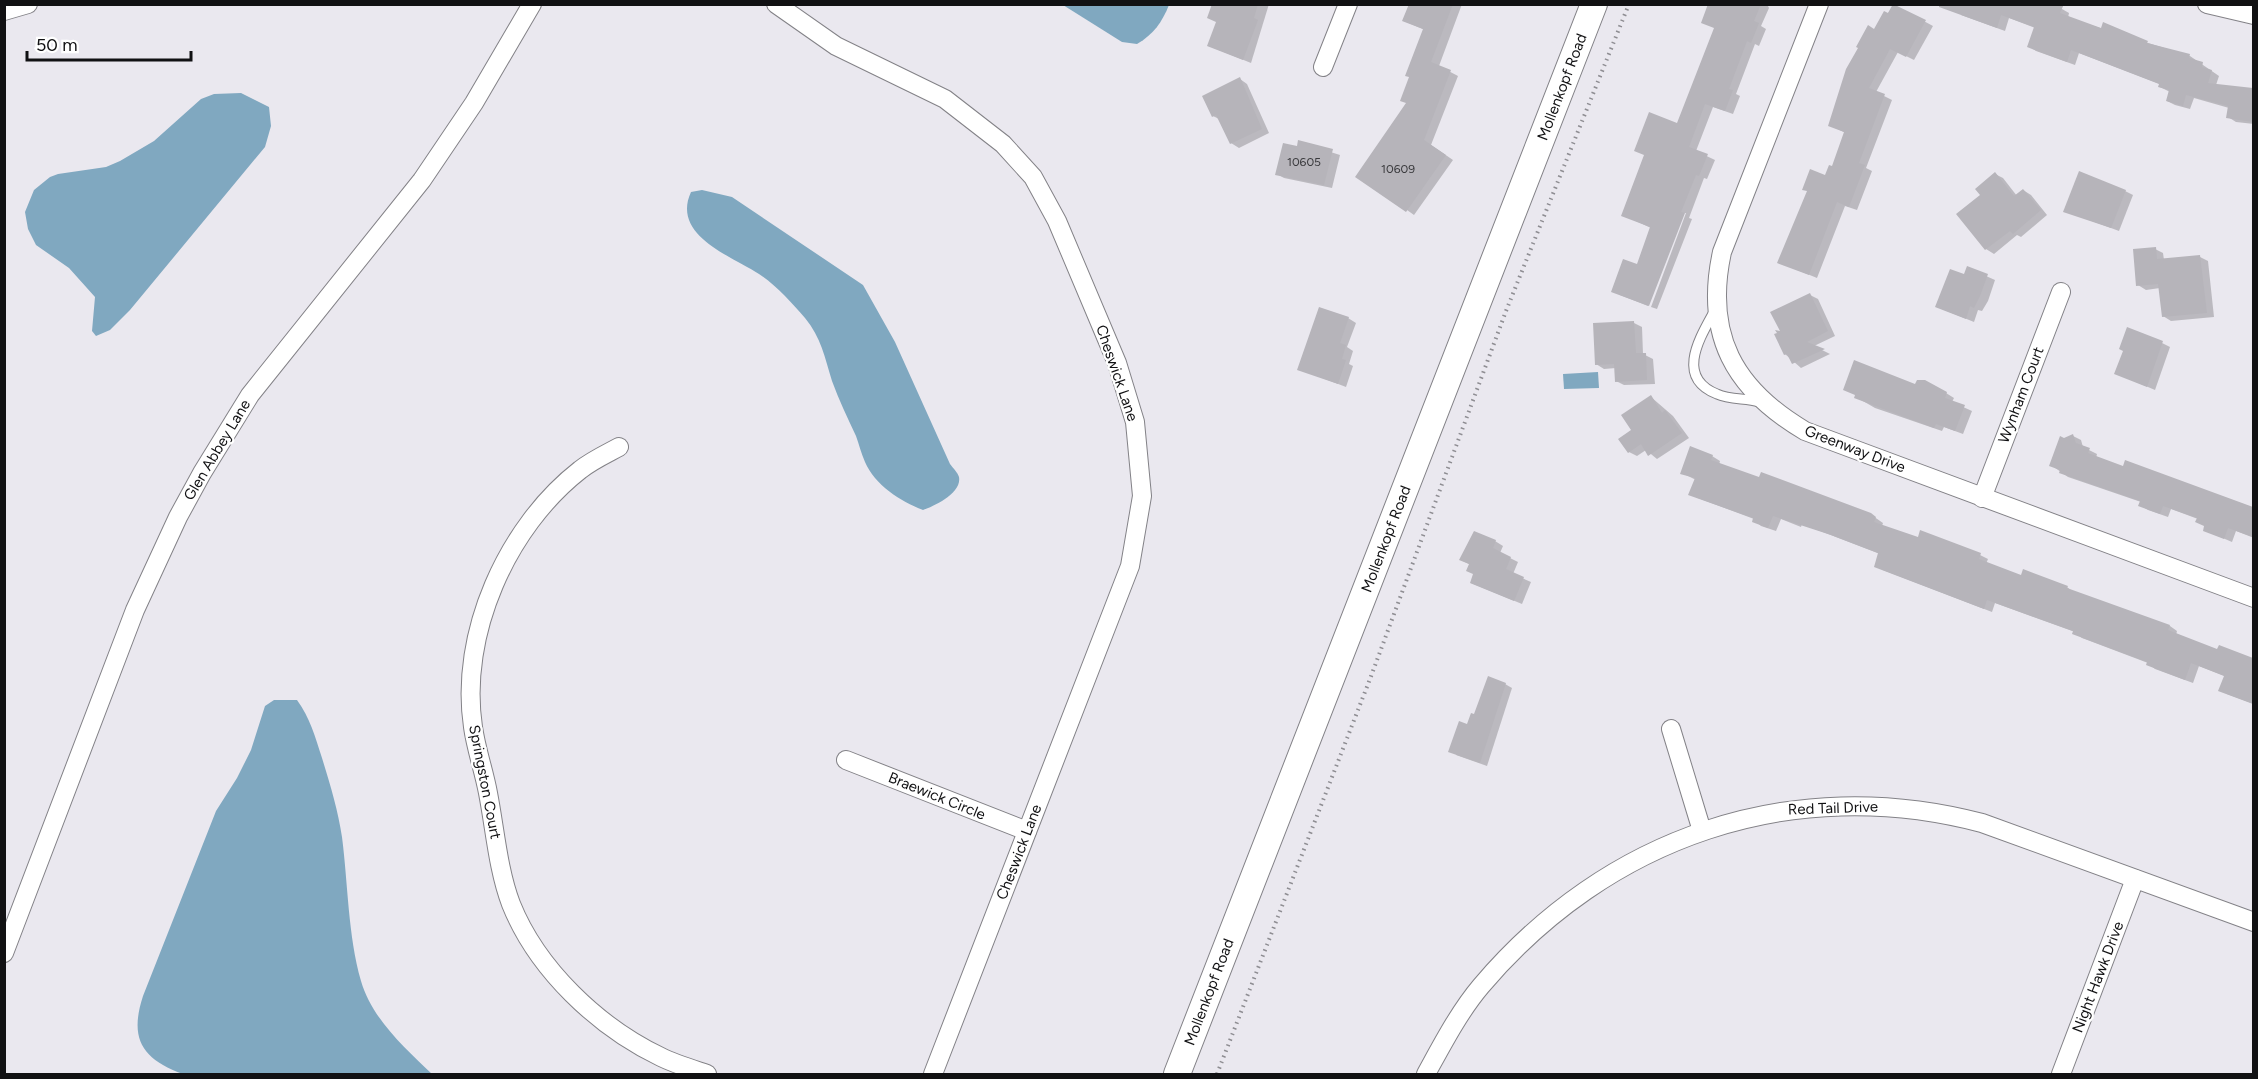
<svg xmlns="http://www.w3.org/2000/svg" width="2258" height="1079" font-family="Figtree,sans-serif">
<rect width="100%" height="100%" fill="#eae8ef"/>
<g fill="#80a8c0">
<path d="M 1063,5 L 1169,5 C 1162,22 1154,34 1137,44 L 1122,42 Z"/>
<polygon points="241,93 269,107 271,126 265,147 130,310 110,330 96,336 92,331 95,297 69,268 36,245 28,229 25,212 34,190 50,177 58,174 106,167 120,161 154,141 201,99 214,94"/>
<path d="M 702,190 L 732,197 L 863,285 L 895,342 L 950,464 C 953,468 958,473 959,477 C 962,493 934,506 923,510 C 900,501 875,485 865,462 C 861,453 859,444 856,436 C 847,417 839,400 832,381 C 825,358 821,337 805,318 C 791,302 777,286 759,274 C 731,256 671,235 691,192 Z"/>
<polygon points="1598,372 1599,388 1564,389 1563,374"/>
<path d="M 274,700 L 297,700 C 310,718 315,736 322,758 C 330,784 338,810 342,837 C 348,884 348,935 361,981 C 372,1019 405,1048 432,1074 L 183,1074 C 142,1059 129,1039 143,996 L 216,811 L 237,778 L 251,750 L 265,706 Z"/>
</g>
<g fill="#0003">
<polygon points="1226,4 1269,4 1251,63 1209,46"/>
<polygon points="1410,4 1462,4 1439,66 1458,76 1431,145 1453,160 1414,215 1407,210 1408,104 1425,30 1404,21"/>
<polygon points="1709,4 1767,4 1769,8 1761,26 1766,29 1759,46 1755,44 1736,94 1740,96 1733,114 1713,107 1696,151 1715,160 1707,179 1704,178 1689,218 1692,219 1657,309 1651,307 1686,213 1683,213 1648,306 1620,295 1638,266 1651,228 1623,215 1678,124 1715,28"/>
<polygon points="1894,5 1933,26 1914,60 1898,52 1876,92 1892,100 1866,168 1872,171 1857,210 1845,206 1817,278 1778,262 1833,168 1846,133 1829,125 1875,31"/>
<polygon points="2062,9 2069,13 2068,18 2190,56 2219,76 2216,85 2253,90 2254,86 2254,124 2236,122 2228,117 2229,108 2194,98 2190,109 2175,105 2167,101 2170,92 2160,87 2160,84 2079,53 2075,65 2036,51 2029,46 2035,28 2009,18 2005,31 1961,15"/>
<polygon points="1240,79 1247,84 1269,133 1239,148 1231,143 1219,119 1213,116"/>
<polygon points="1299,142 1340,155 1332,188 1284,178 1277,174 1298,148"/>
<polygon points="1995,174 2003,178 2017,196 2023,190 2031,195 2047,215 2021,237 2017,235 1994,254 1986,249 1958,214 1982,195"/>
<polygon points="2125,191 2133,195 2119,231 2065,211"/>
<polygon points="2155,249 2163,253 2164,260 2200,257 2208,261 2214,317 2171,321 2163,316 2160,288 2146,290 2138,285"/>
<polygon points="1968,268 1995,280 1988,301 1982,311 1978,310 1974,322 1937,307 1965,276"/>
<polygon points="1810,295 1818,299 1835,336 1814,346 1830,354 1801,368 1785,354 1783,334"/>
<polygon points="1348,318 1356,323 1347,347 1353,351 1349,364 1353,366 1346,387 1299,369"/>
<polygon points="1634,323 1642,327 1643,354 1653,359 1655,384 1624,385 1616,381 1616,368 1604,369 1596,364"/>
<polygon points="2162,343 2170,347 2155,390 2115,373"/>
<polygon points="1916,385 1946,393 1954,398 1952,402 1972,411 1963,434 1944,427 1942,431 1875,408 1856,397"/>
<polygon points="1651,397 1673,416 1689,438 1657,459 1646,450 1637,456 1629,452 1633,430"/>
<polygon points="2073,436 2081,440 2083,447 2097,454 2096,458 2124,468 2126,462 2254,508 2254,538 2236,531 2232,542 2204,530 2206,526 2198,519 2171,509 2168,517 2148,510 2140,505 2141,502 2068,477 2051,465 2064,440"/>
<polygon points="1712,456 1720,461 1719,465 1870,514 1883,523 1882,526 1919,539 1980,555 1988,559 1986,564 2022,577 2067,587 2074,593 2170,626 2177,631 2176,635 2218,651 2219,647 2254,660 2254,704 2227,694 2225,676 2199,666 2193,683 2155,669 2148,663 2082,638 2075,632 1995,603 1992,612 1883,570 1880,554 1802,524 1801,527 1781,519 1776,531 1761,526 1754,519 1698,498 1690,494 1696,480 1682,473"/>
<polygon points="1495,541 1503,546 1500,553 1518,562 1513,574 1531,582 1522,604 1471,583 1475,574 1471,565 1461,560"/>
<polygon points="1505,684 1512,688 1487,766 1456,755 1468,725"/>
</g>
<g fill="#b6b4ba">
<polygon points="1212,4 1258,4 1254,18 1258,20 1243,60 1207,46 1216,22 1207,18"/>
<polygon points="1409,4 1453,4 1431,62 1451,70 1424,140 1446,155 1406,212 1355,177 1406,103 1400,101 1409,77 1405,76 1423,29 1402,21"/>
<polygon points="1708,4 1761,4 1754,21 1759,23 1751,43 1747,41 1729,89 1733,90 1725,111 1705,104 1689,147 1708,154 1699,176 1696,175 1681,212 1685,213 1649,306 1611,292 1623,259 1637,264 1650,227 1621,216 1644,155 1634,151 1649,112 1677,123 1714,28 1701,23"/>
<polygon points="1893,4 1926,20 1906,57 1890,49 1869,88 1885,94 1859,163 1865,165 1849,207 1837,202 1809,275 1777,263 1807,191 1802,190 1810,169 1825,175 1829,165 1832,166 1844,132 1828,126 1846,69 1858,48 1856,47 1868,25 1874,29 1884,11 1888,13"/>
<polygon points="1939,4 2064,4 2060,13 2101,28 2103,22 2148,41 2147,43 2190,54 2189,58 2203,62 2202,67 2212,70 2208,83 2253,88 2253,122 2226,118 2228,106 2186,95 2183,106 2166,101 2169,90 2158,87 2159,84 2071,50 2067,62 2027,47 2034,27 2001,15 1997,28 1939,7"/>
<polygon points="1240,77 1262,129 1230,144 1216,115 1212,117 1202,96"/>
<polygon points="1298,140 1333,149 1324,185 1275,175 1283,143 1297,146"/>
<polygon points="2079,171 2126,190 2111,228 2063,212"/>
<polygon points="1995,172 2014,196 2023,189 2041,210 2013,234 2010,231 1985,250 1956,214 1980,195 1975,189"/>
<polygon points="2156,247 2157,259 2200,255 2207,313 2162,317 2158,284 2136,286 2133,249"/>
<polygon points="1967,266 1988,274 1980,296 1974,308 1970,306 1966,319 1935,307 1950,269 1964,274"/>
<polygon points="1810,293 1828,331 1807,342 1825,349 1792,364 1787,354 1784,355 1774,334 1777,333 1775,330 1780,331 1770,312"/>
<polygon points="1319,307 1349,317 1340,343 1346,345 1342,359 1346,360 1338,384 1297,370"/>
<polygon points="1634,321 1636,353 1646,353 1647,380 1615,382 1614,364 1595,365 1593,323"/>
<polygon points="2127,327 2163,341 2147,387 2114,374 2123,351 2119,349"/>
<polygon points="1854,360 1915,384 1917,380 1925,380 1947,392 1945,398 1965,405 1955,431 1936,424 1934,428 1854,398 1855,395 1843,390"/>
<polygon points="1651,395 1662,413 1665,410 1682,433 1648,456 1641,444 1628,453 1618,439 1631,430 1621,415"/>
<polygon points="2073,434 2076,443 2090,448 2088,453 2123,466 2125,460 2253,507 2253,537 2228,528 2224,539 2203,531 2204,526 2195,522 2197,518 2163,506 2160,514 2138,506 2140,501 2059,473 2060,470 2049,466 2060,436 2064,438"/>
<polygon points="1690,446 1713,455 1711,460 1759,477 1761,472 1871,513 1876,517 1874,522 1918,537 1920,530 1981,553 1979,559 2021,575 2023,569 2068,586 2067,588 2170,625 2168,630 2217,649 2219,645 2253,658 2253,704 2218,691 2224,676 2191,663 2185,680 2146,665 2147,662 2072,634 2073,631 1987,600 1984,609 1874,567 1878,553 1831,535 1773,516 1768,528 1752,522 1753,518 1688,495 1695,478 1680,474"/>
<polygon points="1474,531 1496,540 1493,548 1511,557 1506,569 1524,577 1514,601 1470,583 1473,574 1466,571 1469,564 1459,560"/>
<polygon points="1488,676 1506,683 1480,763 1448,752 1459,721 1467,724 1471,713 1474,714"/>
</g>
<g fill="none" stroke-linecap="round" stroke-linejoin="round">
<g stroke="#838287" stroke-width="11">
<path id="lane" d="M 1715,310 C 1701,336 1674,377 1717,394 C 1730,400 1746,398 1759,402"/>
</g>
<g stroke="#838287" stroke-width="20">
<g id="street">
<polyline points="776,4 836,46 945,99 1003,144 1033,177 1057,221 1117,363 1135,422 1142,496 1130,566 933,1074"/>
<path d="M 1819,4 L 1722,252 C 1704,335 1734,389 1805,431 L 2254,598"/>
<polyline points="2207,4 2254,15"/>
<polyline points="4,11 28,4"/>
<polyline points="1323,67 1348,4"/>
<path d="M 619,447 C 606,454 591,461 580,470 C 507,527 459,634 473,727 C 476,749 484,771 488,793 C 495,829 498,870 511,904 C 537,969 598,1027 661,1057 C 675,1064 692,1069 707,1074"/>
<polyline points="1982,498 2061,292"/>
<polyline points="1671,729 1702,831"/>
<polyline points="846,760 1027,831"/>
<polyline points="4,953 135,610 178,517 202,473 250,395 422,180 474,103 532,4"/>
<path d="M 1426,1074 C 1442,1045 1459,1012 1481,986 C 1607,837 1792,773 1982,823 L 2254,922"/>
<polyline points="2061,1074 2135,879"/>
</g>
</g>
<g stroke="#838287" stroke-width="28">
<polyline id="secondary" points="1177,1074 1594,4"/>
</g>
<polyline stroke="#8e8d92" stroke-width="4" stroke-dasharray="1.5 4.5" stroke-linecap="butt" points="1217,1074 1370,679 1506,311 1629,4"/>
<use href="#lane" stroke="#fff" stroke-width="9"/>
<use href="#street" stroke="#fff" stroke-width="18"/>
<use href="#secondary" stroke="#fff" stroke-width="26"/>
</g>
<g text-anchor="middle" stroke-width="4.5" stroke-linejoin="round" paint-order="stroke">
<g font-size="12" fill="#3a3a3d">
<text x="1304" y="166">10605</text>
<text x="1398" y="173">10609</text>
</g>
<g font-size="15" fill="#111113" stroke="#fff">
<text transform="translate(1562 87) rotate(-69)" y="5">Mollenkopf Road</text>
<text transform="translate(1117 373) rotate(71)" y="5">Cheswick Lane</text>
<text transform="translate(2021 395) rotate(-69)" y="5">Wynham Court</text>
<text transform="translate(1855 449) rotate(21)" y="5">Greenway Drive</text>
<text transform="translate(217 450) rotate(-59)" y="5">Glen Abbey Lane</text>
<text transform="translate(1386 539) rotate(-69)" y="5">Mollenkopf Road</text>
<text transform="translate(485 782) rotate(79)" y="5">Springston Court</text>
<text transform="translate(937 796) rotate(22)" y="5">Braewick Circle</text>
<text transform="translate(1833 808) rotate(-2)" y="5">Red Tail Drive</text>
<text transform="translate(1019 852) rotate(-69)" y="5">Cheswick Lane</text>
<text transform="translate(2098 977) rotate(-69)" y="5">Night Hawk Drive</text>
<text transform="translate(1209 992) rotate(-69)" y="5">Mollenkopf Road</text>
</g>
</g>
<rect width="2258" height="1079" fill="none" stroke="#111113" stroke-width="12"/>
<path d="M27 51v9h164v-9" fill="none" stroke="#111113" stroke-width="3"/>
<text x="36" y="51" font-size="18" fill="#111113" stroke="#ffffff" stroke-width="4.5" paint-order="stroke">50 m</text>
</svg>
